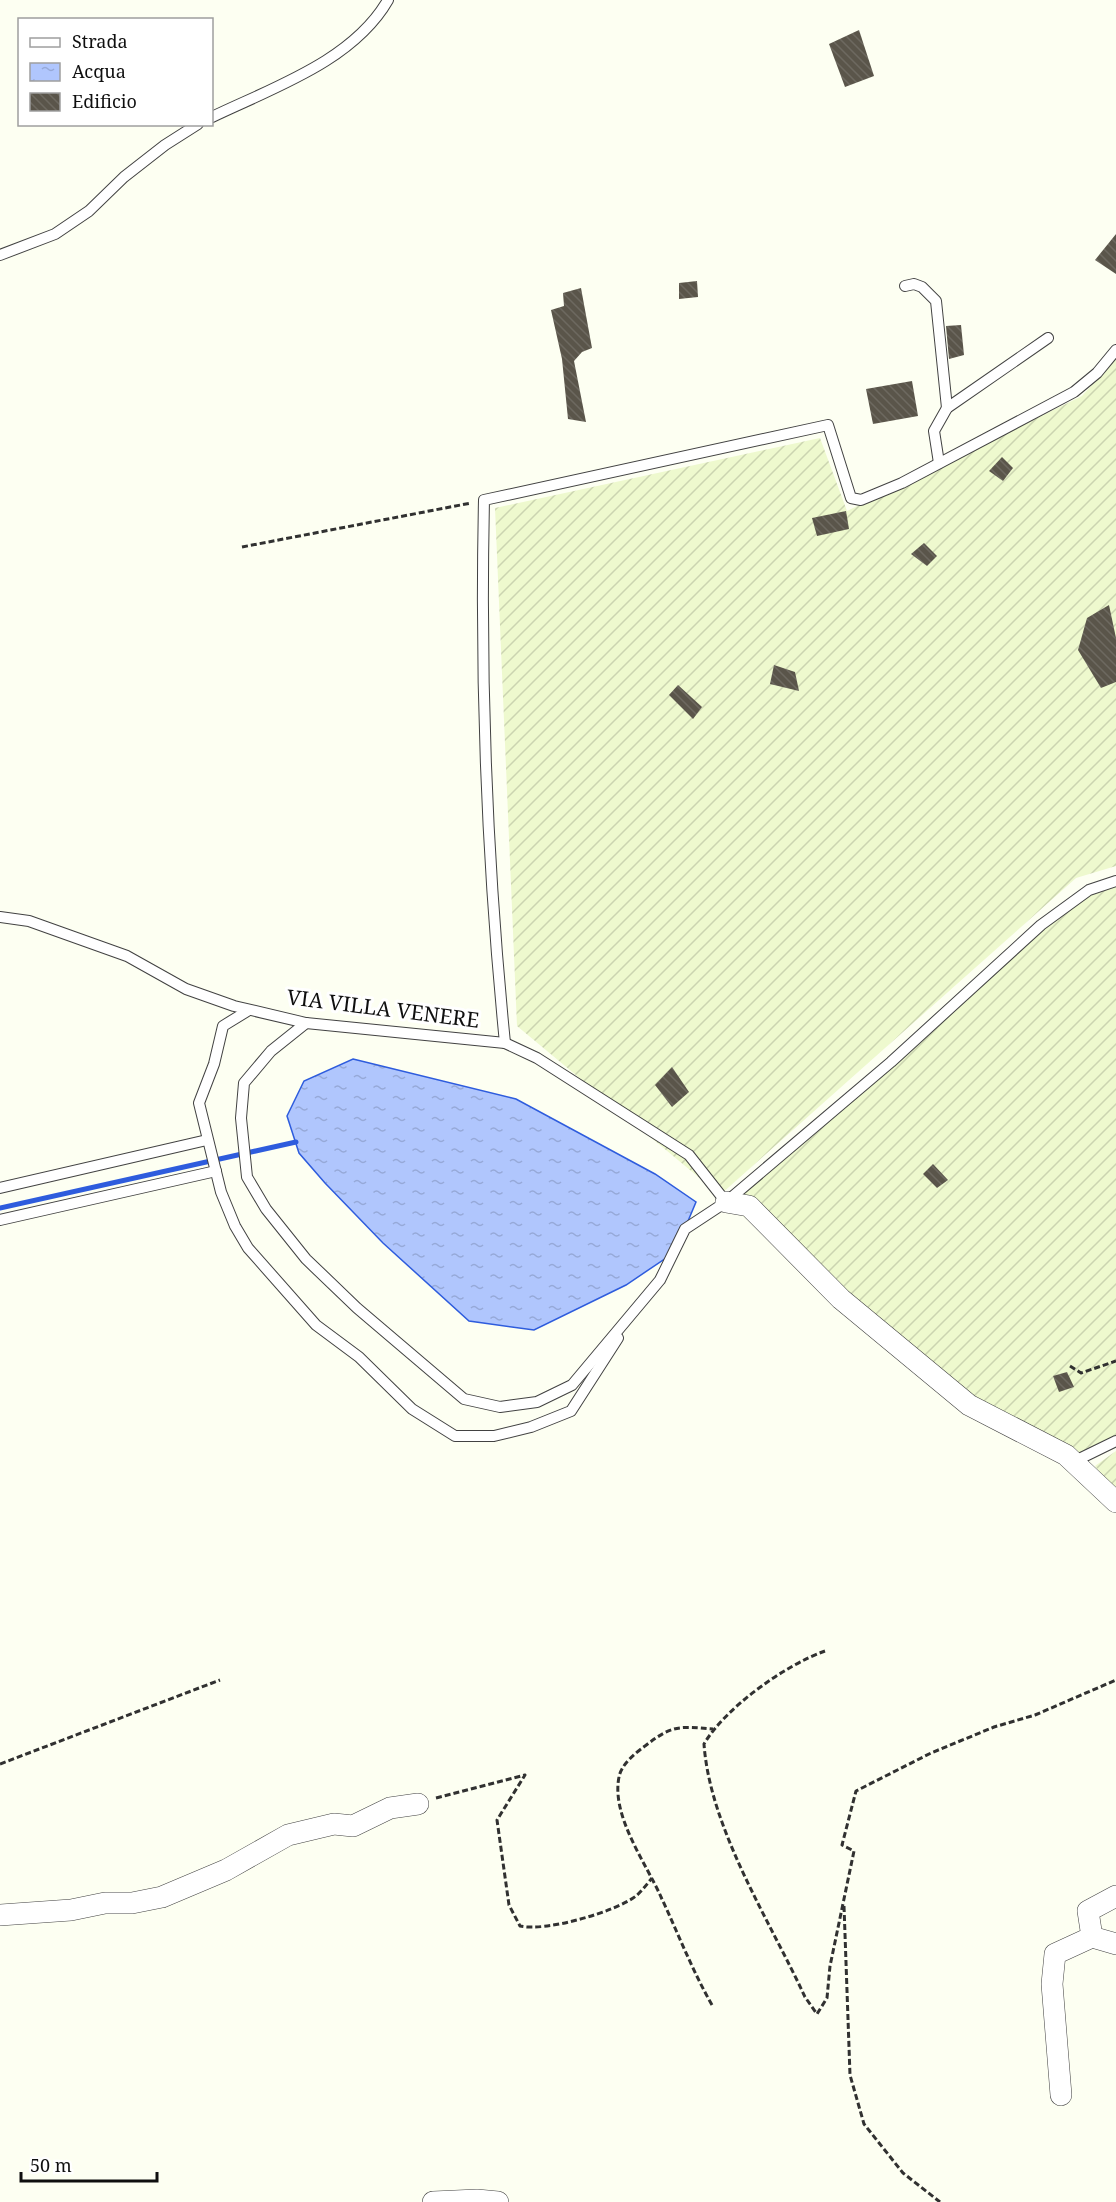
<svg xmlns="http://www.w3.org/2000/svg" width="1116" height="2202" font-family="'Noto Serif',serif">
<defs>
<pattern id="farmland-furrows" width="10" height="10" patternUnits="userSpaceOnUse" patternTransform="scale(1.5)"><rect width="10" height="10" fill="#eef9ce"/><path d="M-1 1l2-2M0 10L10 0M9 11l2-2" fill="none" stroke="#cbd4b0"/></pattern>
<pattern id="water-ripples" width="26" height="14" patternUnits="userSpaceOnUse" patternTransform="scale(1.5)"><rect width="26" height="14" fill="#b0c6fd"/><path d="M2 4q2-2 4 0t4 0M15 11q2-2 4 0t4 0" fill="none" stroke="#96a9d8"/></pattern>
<pattern id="building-back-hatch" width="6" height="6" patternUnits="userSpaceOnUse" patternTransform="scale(1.5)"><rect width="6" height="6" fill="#5a554a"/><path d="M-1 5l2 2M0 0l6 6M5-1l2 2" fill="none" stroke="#6d6960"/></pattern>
</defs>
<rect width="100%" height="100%" fill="#fdfff2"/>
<g fill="url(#farmland-furrows)">
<polygon points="1116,358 1116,866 1076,878 720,1195 517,1026 495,508 820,438 847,511 1082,396"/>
<polygon points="1116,885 1116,1443 1075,1461 955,1394 726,1202 1080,897"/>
<polygon points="1116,1451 1116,1491 1095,1466"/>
</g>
<polygon fill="url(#water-ripples)" stroke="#2e5cdd" stroke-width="1.5" points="353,1059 516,1099 655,1174 696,1202 675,1252 626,1285 534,1330 469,1321 383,1243 325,1183 299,1153 287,1116 304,1081"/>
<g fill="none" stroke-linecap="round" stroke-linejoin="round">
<polyline stroke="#2e5cdd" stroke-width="5" points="0,1208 296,1142"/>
</g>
<g fill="url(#building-back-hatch)">
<polygon points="859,30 874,76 845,87 829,44"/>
<polygon points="1116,234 1116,274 1095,260"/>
<polygon points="697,281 698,297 679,299 679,283"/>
<polygon points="581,288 592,348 582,352 574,361 586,422 568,419 562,359 551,310 564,306 563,293"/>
<polygon points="961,325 964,355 949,359 946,326"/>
<polygon points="912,381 918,416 873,424 866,389"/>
<polygon points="1002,457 1013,468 1003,481 989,471"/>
<polygon points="846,511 849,529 817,536 812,518"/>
<polygon points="924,543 937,556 927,566 911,554"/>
<polygon points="1109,605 1116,638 1116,682 1101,688 1078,650 1087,618"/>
<polygon points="774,665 795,672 799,691 770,684"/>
<polygon points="678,685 702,707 693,719 669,695"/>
<polygon points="672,1067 689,1092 672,1107 655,1085"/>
<polygon points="933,1164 948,1180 937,1188 923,1174"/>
<polygon points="1067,1372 1074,1387 1059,1392 1053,1376"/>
</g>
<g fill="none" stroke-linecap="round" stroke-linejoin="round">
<g stroke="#424242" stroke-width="12">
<g id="lane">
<path d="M 212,117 C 272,88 353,61 388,0"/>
<polyline points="0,255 55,234 89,211 124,177 165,145 198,124"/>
<polyline points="905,286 914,284 922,287 936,301 947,408"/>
<polyline points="939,463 934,431 947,408 1048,338"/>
<polyline points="0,917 29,921 127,956 186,989 234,1006 306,1023 505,1043 537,1058 689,1155 726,1202"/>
<polyline points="249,1010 223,1026 214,1064 199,1103 221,1192 235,1226 248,1248 316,1325 359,1357 412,1409 455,1436 494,1436 531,1427 571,1411 618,1338"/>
<polyline points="306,1023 271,1051 244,1083 241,1118 247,1177 266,1209 306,1259 357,1308 464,1399 500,1407 537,1402 572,1385 660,1280 685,1229 726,1202 891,1062 1041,925 1089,890 1116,881"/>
<path d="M 505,1043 C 487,863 480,680 484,500 L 828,425 L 851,498 L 861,500 L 902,483 L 1074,392 L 1097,373 L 1116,350"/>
<polyline points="0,1188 207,1140"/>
<polyline points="0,1220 216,1171"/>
<polyline points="1075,1461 1116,1441"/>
</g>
</g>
<g stroke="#424242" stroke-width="22">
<g id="street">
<polyline points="726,1202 749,1206 841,1299 969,1405 1066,1455 1116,1502"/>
<polyline points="0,1915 71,1910 105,1903 132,1903 162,1897 226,1870 288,1835 334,1824 353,1826 390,1808 418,1804"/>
<polyline points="1092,1937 1116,1944"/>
<polyline points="1061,2095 1052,1984 1055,1954 1092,1937 1088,1911 1116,1896"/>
<polyline points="433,2202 477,2200 498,2202"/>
</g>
</g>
<g stroke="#313131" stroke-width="3" stroke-dasharray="6 3" stroke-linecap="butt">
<polyline points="242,547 471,503"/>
<polyline points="1070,1366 1081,1373 1116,1361"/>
<path d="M 825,1651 C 785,1665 725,1708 704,1744 C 710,1829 770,1921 805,1997 L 817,2014 L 827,1998 L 830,1966 L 854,1851 L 842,1845 L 856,1791 L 931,1753 L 994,1727 L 1035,1715 L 1116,1680"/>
<polyline points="0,1764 220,1680"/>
<path d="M 436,1798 L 525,1775 L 497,1820 L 509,1905 L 520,1926 C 546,1932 615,1912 636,1896 C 642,1891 647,1884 652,1878"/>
<polyline points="844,1906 850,2075 864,2124 903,2173 940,2202"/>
<path d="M 712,2005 C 692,1970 678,1933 661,1897 C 646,1863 611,1816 619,1777 C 621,1765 635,1753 645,1746 C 672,1725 679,1726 713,1729"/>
</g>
<use href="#lane" stroke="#fff" stroke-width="10"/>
<use href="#street" stroke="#fff" stroke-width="21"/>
</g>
<g text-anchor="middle" stroke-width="6" stroke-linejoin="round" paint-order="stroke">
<g font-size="21" fill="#0f0f0f" stroke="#fff">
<text transform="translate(383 1009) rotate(7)" y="7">VIA VILLA VENERE</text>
</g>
</g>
<rect x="18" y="18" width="195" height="108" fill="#ffffff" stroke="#9f9f9f" stroke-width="1.5"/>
<rect x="30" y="38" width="30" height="9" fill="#ffffff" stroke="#9f9f9f" stroke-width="1.5"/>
<text x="72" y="48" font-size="18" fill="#0f0f0f">Strada</text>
<rect x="30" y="63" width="30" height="18" fill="url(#water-ripples)" stroke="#9f9f9f" stroke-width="1.5"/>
<text x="72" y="78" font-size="18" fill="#0f0f0f">Acqua</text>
<rect x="30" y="93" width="30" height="18" fill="url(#building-back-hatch)" stroke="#9f9f9f" stroke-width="1.5"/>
<text x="72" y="108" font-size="18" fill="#0f0f0f">Edificio</text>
<path d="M21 2172v9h136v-9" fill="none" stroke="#0f0f0f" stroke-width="3"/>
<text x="30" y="2172" font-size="18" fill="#0f0f0f" stroke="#ffffff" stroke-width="4.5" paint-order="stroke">50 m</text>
</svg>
